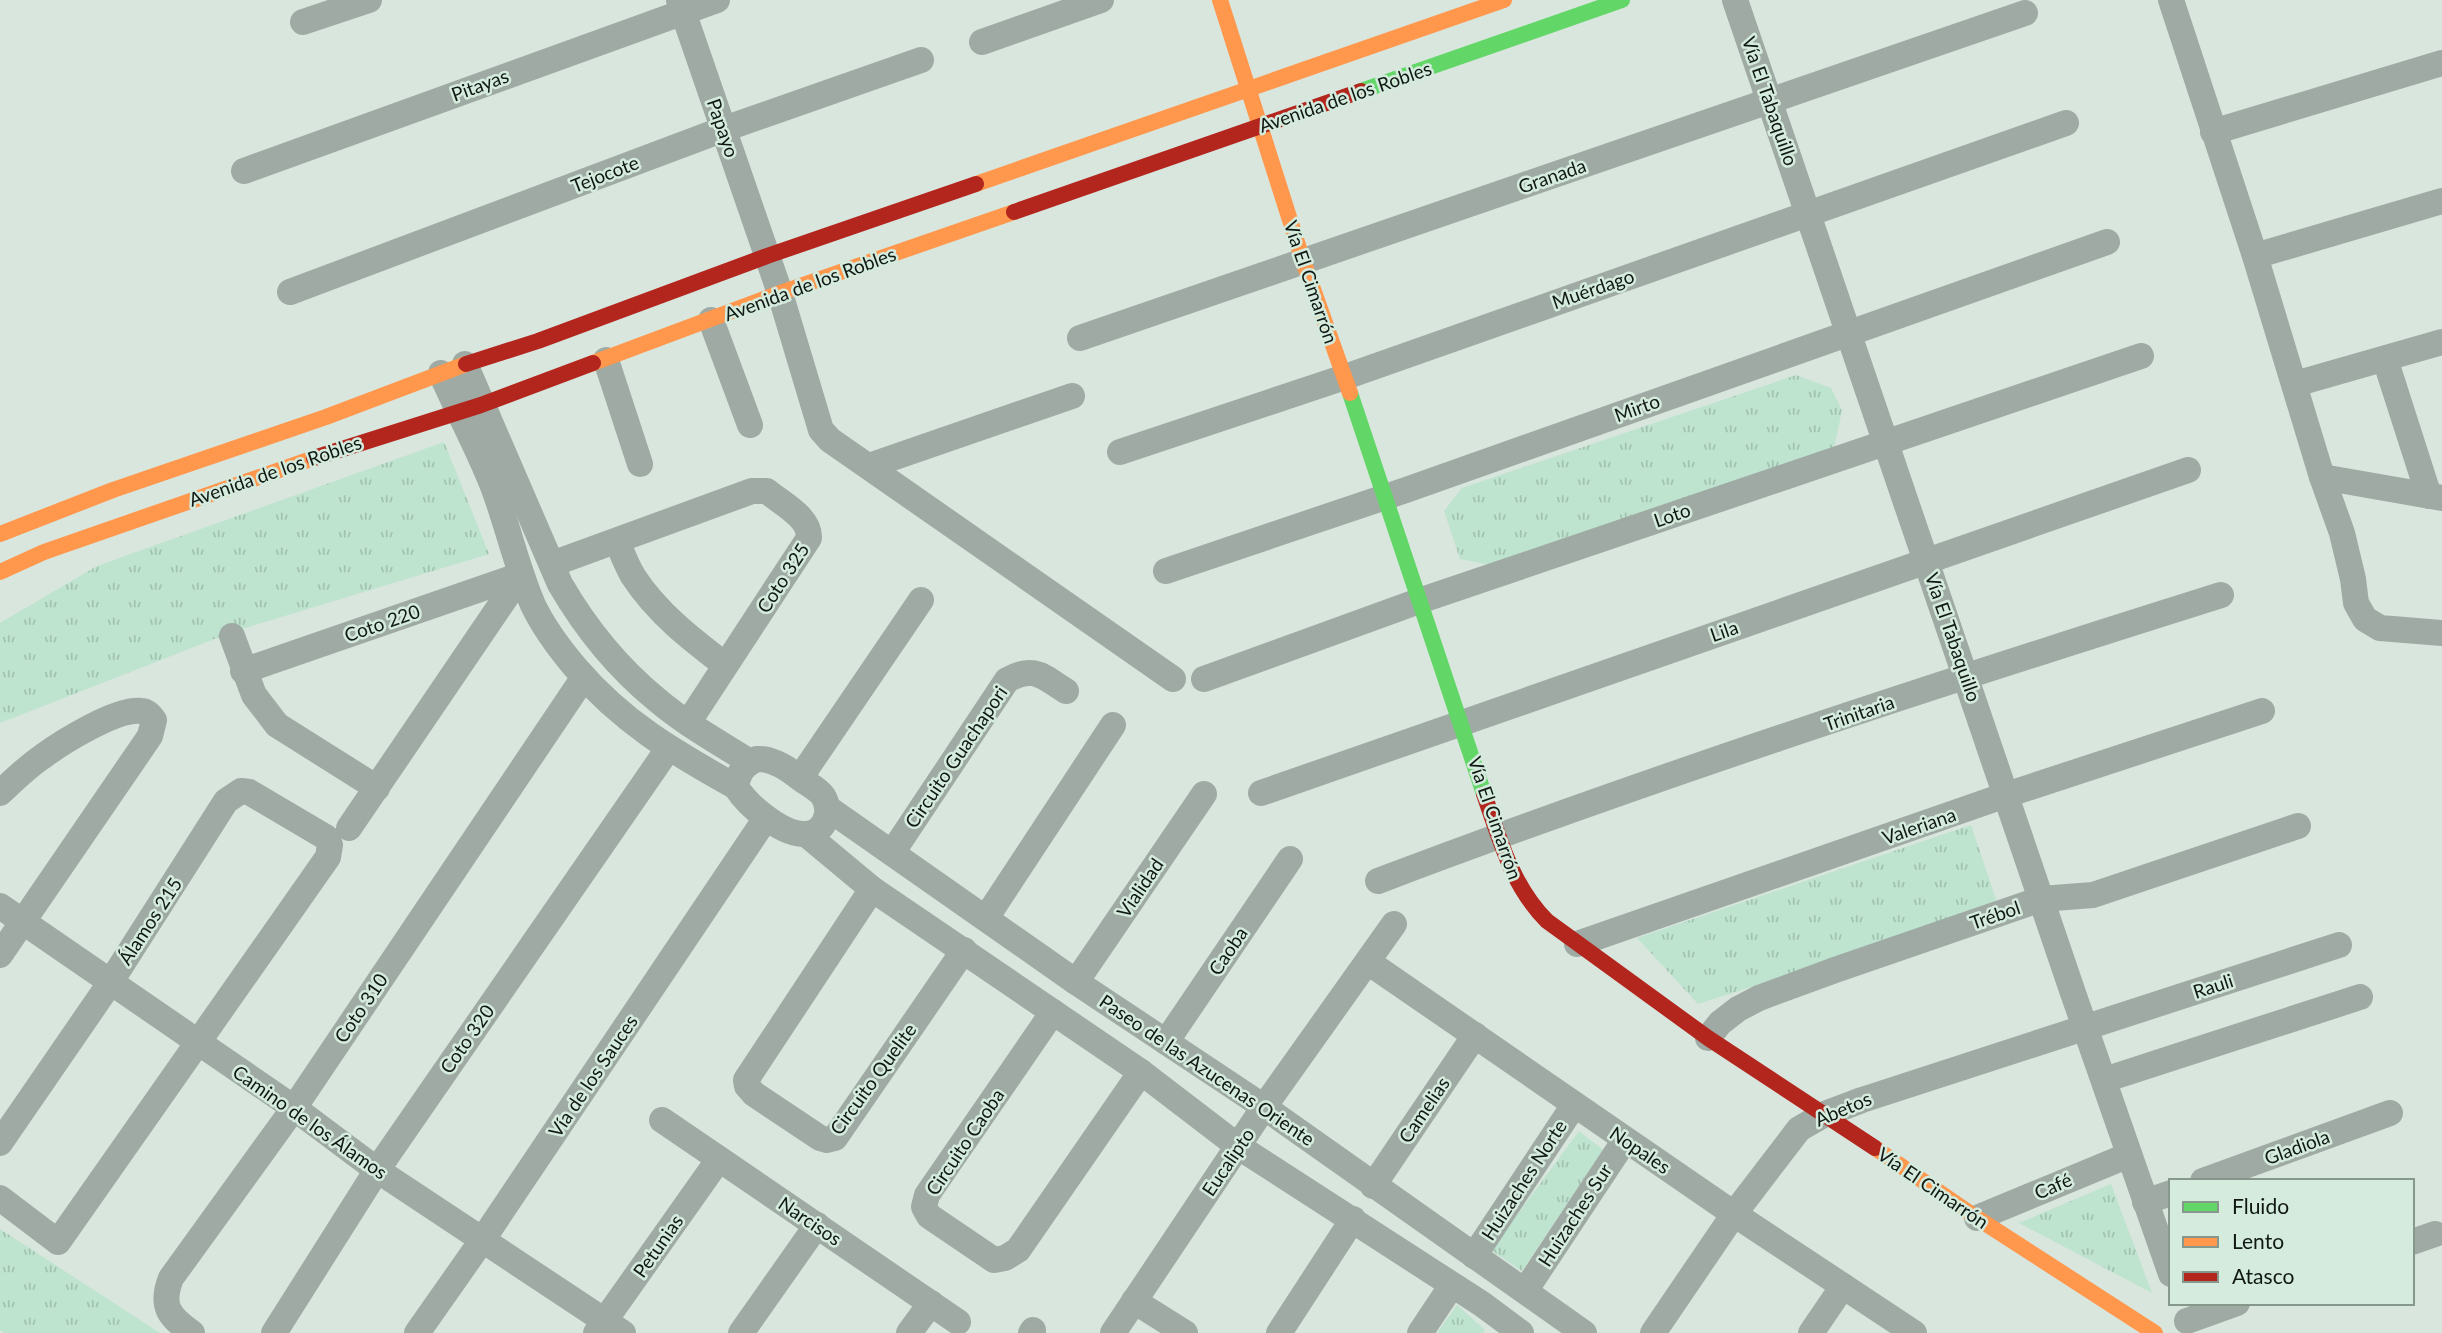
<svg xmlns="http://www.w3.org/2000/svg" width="2442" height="1333" font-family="Lato,sans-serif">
<defs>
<pattern id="grass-tufts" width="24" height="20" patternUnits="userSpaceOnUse" patternTransform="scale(1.75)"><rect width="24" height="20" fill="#bee3ce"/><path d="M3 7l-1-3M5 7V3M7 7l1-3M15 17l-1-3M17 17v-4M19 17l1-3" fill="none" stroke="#a2c2b0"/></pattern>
</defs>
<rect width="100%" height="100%" fill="#d9e6de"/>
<g fill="url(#grass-tufts)">
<polygon points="1796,375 1831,388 1842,410 1834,449 1496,566 1460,559 1444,511 1462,488"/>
<polygon points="444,442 489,554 235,631 0,723 0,623 97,566"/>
<polygon points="1971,825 1997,902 1857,953 1698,1004 1637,938"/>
<polygon points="1579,1131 1603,1150 1522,1271 1491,1250"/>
<polygon points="2111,1184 2152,1293 2019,1223"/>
<polygon points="0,1229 160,1333 4,1333 0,1330"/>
<polygon points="1457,1305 1485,1330 1483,1333 1437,1333"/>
</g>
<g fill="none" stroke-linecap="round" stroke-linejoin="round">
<g stroke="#9eaaa3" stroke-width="26">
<polyline points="679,0 780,293 821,430 830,440 1173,679"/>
<polyline points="1735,0 2073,993 2171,1274"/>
<polyline points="2171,0 2255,256 2322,477 2342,533 2353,579 2356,603 2365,619 2380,628 2442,633"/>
<polyline points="303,22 369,0"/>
<polyline points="982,42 1101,0"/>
<polyline points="2213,132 2442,63"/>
<polyline points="244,171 717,0"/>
<polyline points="2255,256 2442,201"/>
<polyline points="290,292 724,129 921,60"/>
<polyline points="711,320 750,425"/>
<polyline points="1080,338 2025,13"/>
<polyline points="2385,359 2429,496"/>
<polyline points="606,360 640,464"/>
<path d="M 465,364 L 560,584 C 585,627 617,667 656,699 C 684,723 718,742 750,762"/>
<path d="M 441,373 C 458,412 479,450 494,489 C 508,527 517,568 533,605 C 544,628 559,648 575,667 C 623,723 672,751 736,787"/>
<polyline points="2295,384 2442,342"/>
<polyline points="1120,452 1345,377 2066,123"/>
<polyline points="869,466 1072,396"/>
<polyline points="2322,477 2442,498"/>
<path d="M 617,541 C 622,553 627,566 633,576 C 657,613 691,639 725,665"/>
<path d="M 552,564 L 752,491 L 767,491 C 781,503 810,517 809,538 L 688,723"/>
<polyline points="1166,571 1406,490 2107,242"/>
<polyline points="232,636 254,695 277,725 377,788"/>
<polyline points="243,671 521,575"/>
<polyline points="1204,679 1419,601 2141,356"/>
<path d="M 757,759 C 772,758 790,770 801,779 C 808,784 818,789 823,796 C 832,810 826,832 807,834 C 783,836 748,806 736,787 C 738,773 744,764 757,759 Z"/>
<polyline points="800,778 921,600"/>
<path d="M 0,793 C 13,781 27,767 42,757 C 62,742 117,708 141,711 C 147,711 150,715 154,720 L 150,736 L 0,955"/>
<polyline points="1261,793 2188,470"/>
<polyline points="829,809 1076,982 1264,1107 1584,1333"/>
<polyline points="349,828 521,575"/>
<polyline points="806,834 872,889 1141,1072 1239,1147 1482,1304 1521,1333"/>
<path d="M 892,853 L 1007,680 C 1034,665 1042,676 1066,691"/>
<path d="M 1378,881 C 1655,776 1938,684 2221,595"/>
<polyline points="872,889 746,1080 747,1086 754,1094 820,1138 827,1140 835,1138 964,950"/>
<polyline points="0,906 294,1108 377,1170 623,1333"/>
<polyline points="986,918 1113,725"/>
<polyline points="1577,944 2006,795 2262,711"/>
<polyline points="1368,962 1734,1214 1914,1333"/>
<polyline points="1076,982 1204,794"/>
<polyline points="1053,1012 927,1195 924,1207 929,1216 994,1260 1005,1258 1018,1250 1141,1072"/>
<polyline points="1708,1038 1720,1023 1738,1009 1759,998 1835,970 2041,899 2093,895 2298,826"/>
<polyline points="1166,1042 1290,859"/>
<polyline points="2104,1080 2360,997"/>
<polyline points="662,1120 958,1322"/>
<polyline points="0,1143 110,983 226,801 241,791 249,792 327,838 330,845 328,857 58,1242 0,1198"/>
<polyline points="2203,1181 2390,1113"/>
<polyline points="1373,1186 1475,1035"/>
<polyline points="2145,1202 2171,1193"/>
<polyline points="1977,1218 2129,1155"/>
<polyline points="2412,1242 2435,1234"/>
<polyline points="1474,1256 1574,1105"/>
<polyline points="1525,1291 1625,1140"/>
<polyline points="1134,1301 1185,1333"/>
<polyline points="2187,1321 2237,1303"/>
<path d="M 192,1333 C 169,1317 160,1306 171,1278 L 294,1108 L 584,677"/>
<polyline points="274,1333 377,1170 668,749"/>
<polyline points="417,1333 483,1239 766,818"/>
<polyline points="596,1333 719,1159"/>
<polyline points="741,1333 817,1225"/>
<polyline points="909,1333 931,1303"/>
<polyline points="1031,1333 1033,1330"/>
<polyline points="1113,1333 1264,1107 1394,924"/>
<polyline points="1279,1333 1353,1219"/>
<polyline points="1420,1333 1452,1285"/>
<polyline points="1653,1333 1734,1214 1799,1129 1825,1114 1862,1100 2339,945"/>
<polyline points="1811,1333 1843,1286"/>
</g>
<g stroke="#63d668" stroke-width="16">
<polyline points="1361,91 1622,0"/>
<polyline points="1350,393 1484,794"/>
</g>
<g stroke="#ff974d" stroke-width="16">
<polyline points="1220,0 1303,261 1350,393"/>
<polyline points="976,184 1504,0"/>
<polyline points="593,363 780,293 1014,212"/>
<polyline points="0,534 113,490 326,417 466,364"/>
<polyline points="0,572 44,552 314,458"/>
<polyline points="1875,1148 1977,1218 2155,1333"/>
</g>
<g stroke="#b3261e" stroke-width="16">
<polyline points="1014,212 1361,91"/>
<polyline points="466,364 538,341 767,256 976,184"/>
<polyline points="314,458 481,405 593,363"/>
<path d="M 1484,794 C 1500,840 1512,886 1547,921 L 1708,1038 L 1875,1148"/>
</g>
</g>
<g text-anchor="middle" stroke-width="5" stroke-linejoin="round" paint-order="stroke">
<g font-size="19" fill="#101813" stroke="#d4ebdd">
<text transform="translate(480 85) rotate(-20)" y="7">Pitayas</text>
<text transform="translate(1345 97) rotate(-19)" y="7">Avenida de los Robles</text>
<text transform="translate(1770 101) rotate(71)" y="7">Vía El Tabaquillo</text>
<text transform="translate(723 128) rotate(71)" y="7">Papayo</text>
<text transform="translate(605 174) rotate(-21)" y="7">Tejocote</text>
<text transform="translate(1552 176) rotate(-19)" y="7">Granada</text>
<text transform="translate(1311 282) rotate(71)" y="7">Vía El Cimarrón</text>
<text transform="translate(810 284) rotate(-20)" y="7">Avenida de los Robles</text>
<text transform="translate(1593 289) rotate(-19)" y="7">Muérdago</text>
<text transform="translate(1637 408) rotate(-20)" y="7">Mirto</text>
<text transform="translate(275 471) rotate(-19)" y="7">Avenida de los Robles</text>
<text transform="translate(1672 515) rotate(-19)" y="7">Loto</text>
<text transform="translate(783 578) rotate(-57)" y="7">Coto 325</text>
<text transform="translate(382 623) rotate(-19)" y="7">Coto 220</text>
<text transform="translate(1724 631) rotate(-19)" y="7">Lila</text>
<text transform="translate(1953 637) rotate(71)" y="7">Vía El Tabaquillo</text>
<text transform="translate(1859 713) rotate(-19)" y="7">Trinitaria</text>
<text transform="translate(956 757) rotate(-56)" y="7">Circuito Guachapori</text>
<text transform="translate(1495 818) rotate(71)" y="7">Vía El Cimarrón</text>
<text transform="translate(1919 826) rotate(-19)" y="7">Valeriana</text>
<text transform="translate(1140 888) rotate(-56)" y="7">Vialidad</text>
<text transform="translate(1995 915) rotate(-19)" y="7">Trébol</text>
<text transform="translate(150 921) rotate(-57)" y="7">Álamos 215</text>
<text transform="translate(1228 951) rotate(-56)" y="7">Caoba</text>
<text transform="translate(2213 986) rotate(-18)" y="7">Rauli</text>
<text transform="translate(361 1008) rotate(-56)" y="7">Coto 310</text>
<text transform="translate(467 1039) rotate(-55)" y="7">Coto 320</text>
<text transform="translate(1207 1070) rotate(34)" y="7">Paseo de las Azucenas Oriente</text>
<text transform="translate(593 1076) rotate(-56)" y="7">Vía de los Sauces</text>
<text transform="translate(873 1079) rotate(-54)" y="7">Circuito Quelite</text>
<text transform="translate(1843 1109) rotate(-23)" y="7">Abetos</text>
<text transform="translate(1424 1110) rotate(-56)" y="7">Camelias</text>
<text transform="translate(310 1122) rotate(35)" y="7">Camino de los Álamos</text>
<text transform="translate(965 1142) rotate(-56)" y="7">Circuito Caoba</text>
<text transform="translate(2297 1147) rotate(-20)" y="7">Gladiola</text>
<text transform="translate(1640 1150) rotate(34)" y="7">Nopales</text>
<text transform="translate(1228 1162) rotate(-56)" y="7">Eucalipto</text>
<text transform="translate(1524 1180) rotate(-57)" y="7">Huizaches Norte</text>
<text transform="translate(2053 1186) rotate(-23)" y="7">Café</text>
<text transform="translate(1933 1188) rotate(34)" y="7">Vía El Cimarrón</text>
<text transform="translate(1575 1215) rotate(-57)" y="7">Huizaches Sur</text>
<text transform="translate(810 1221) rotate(34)" y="7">Narcisos</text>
<text transform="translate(658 1246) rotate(-55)" y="7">Petunias</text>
</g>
</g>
<rect x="2169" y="1179" width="245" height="126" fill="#d4ebdd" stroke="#86978c" stroke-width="2"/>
<rect x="2183" y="1202" width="35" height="10" fill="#63d668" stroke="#86978c" stroke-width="2"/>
<text x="2232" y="1214" font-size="21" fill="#101813">Fluido</text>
<rect x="2183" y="1237" width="35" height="10" fill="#ff974d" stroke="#86978c" stroke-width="2"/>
<text x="2232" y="1249" font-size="21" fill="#101813">Lento</text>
<rect x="2183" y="1272" width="35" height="10" fill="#b3261e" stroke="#86978c" stroke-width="2"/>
<text x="2232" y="1284" font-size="21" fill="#101813">Atasco</text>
</svg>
